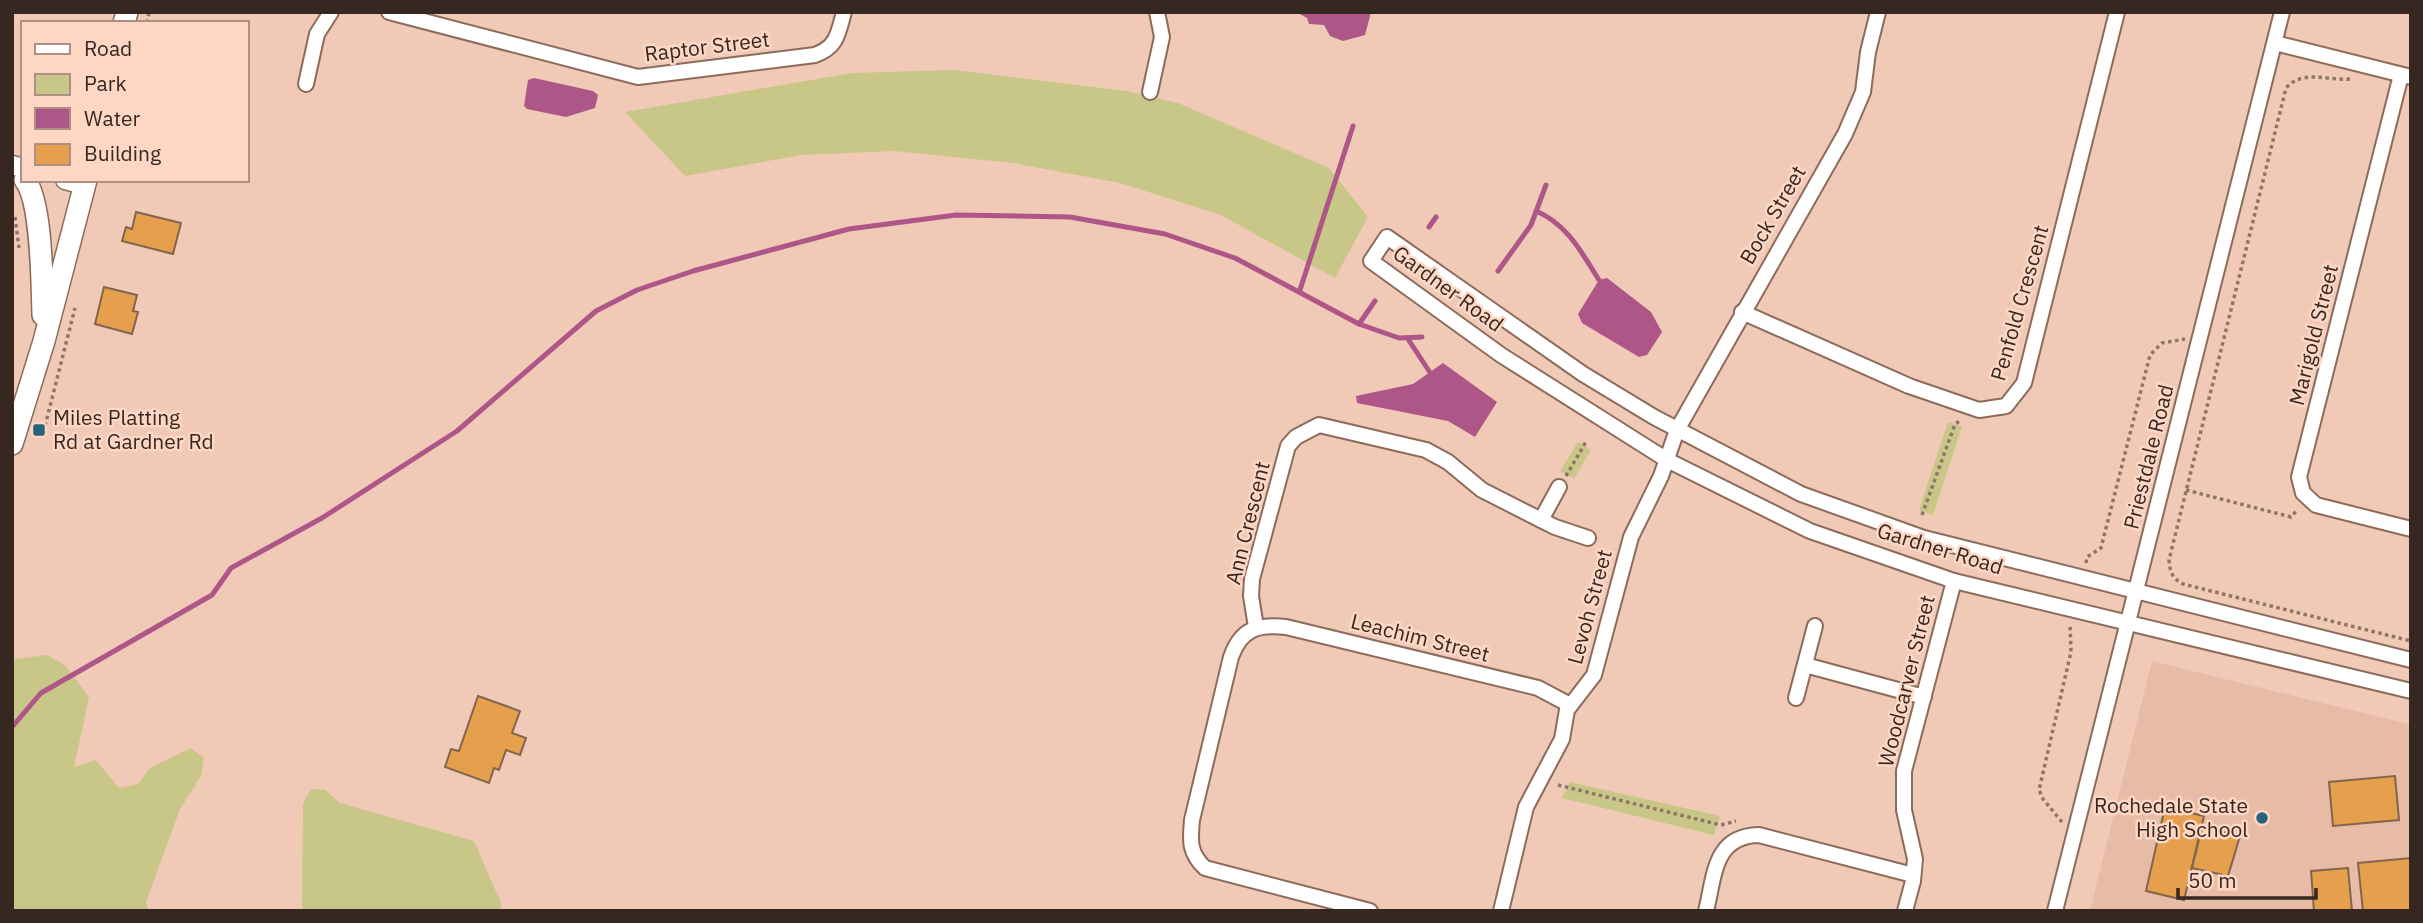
<svg xmlns="http://www.w3.org/2000/svg" width="2423" height="923" font-family="'IBM Plex Sans',sans-serif">
<rect width="100%" height="100%" fill="#f0c9b7"/>
<polygon fill="#e7bba5" points="2152,661 2411,725 2411,911 2090,911"/>
<g fill="#c8c788">
<polygon points="954,70 1126,91 1178,103 1329,168 1368,217 1335,278 1221,215 1120,183 1013,163 894,151 801,155 685,176 625,112 852,73"/>
<polygon points="1948,422 1962,427 1933,515 1919,510"/>
<polygon points="1578,442 1591,450 1574,479 1560,471"/>
<polygon points="47,655 65,665 89,697 74,767 96,760 119,788 138,784 150,768 191,748 204,758 201,776 180,809 146,902 149,911 12,911 12,662 16,659"/>
<polygon points="1570,782 1720,816 1714,835 1562,798"/>
<polygon points="311,789 325,790 340,803 474,841 501,903 501,911 302,911 303,804"/>
</g>
<g fill="#ae5687">
<polygon points="1296,12 1371,12 1365,35 1343,41 1330,36 1324,25 1309,24 1307,18"/>
<polygon points="534,78 593,91 598,95 595,108 566,117 527,109 524,106 528,80"/>
<polygon points="1607,278 1651,312 1662,332 1647,355 1639,357 1582,323 1578,314 1599,280"/>
<polygon points="1443,363 1497,402 1475,437 1448,421 1357,403 1356,396 1413,384"/>
</g>
<g fill="none" stroke-linecap="round" stroke-linejoin="round">
<g stroke="#ae5687" stroke-width="5">
<path d="M 1536,211 C 1567,224 1582,253 1599,280"/>
<polyline points="1429,227 1436,217"/>
<polyline points="1498,271 1531,225 1546,185"/>
<polyline points="1300,290 1353,126"/>
<polyline points="1359,324 1375,301"/>
<polyline points="1408,339 1431,374"/>
<polyline points="12,727 41,693 212,595 231,568 322,518 457,431 596,311 637,290 693,271 849,229 956,215 1070,217 1165,234 1235,258 1359,324 1399,338 1422,337"/>
</g>
</g>
<g fill="#e69f4d" stroke="#7f664c" stroke-width="2">
<polygon points="136,212 181,223 173,254 122,241 126,227 132,229"/>
<polygon points="104,287 137,295 133,311 138,312 132,334 95,324"/>
<polygon points="478,696 520,711 512,733 526,738 520,755 506,750 499,770 494,768 489,783 445,767 451,749 459,751"/>
<polygon points="2395,776 2399,820 2333,826 2329,782"/>
<polygon points="2165,807 2204,816 2184,900 2146,891"/>
<polygon points="2202,827 2240,836 2228,876 2192,868"/>
<polygon points="2411,858 2411,911 2363,911 2358,863"/>
<polygon points="2348,868 2352,911 2314,911 2311,871"/>
</g>
<g fill="none" stroke-linecap="round" stroke-linejoin="round">
<g stroke="#8d6b5b" stroke-width="18">
<g id="minor">
<path d="M 389,12 L 638,77 L 815,55 C 837,47 838,34 844,12"/>
<polyline points="2275,43 2411,77"/>
<polyline points="2401,75 2299,477 2303,493 2316,505 2411,529"/>
<polyline points="306,84 317,34 331,12"/>
<polyline points="1150,92 1162,37 1157,12"/>
<polyline points="1742,312 1909,386 1979,410 2006,406 2024,383 2117,12"/>
<polyline points="1541,520 1559,487"/>
<polyline points="1256,627 1251,596 1252,579 1288,446 1296,437 1319,425 1426,450 1448,462 1482,490 1555,527 1588,538"/>
<polyline points="2411,660 1924,538 1801,494 1654,417 1583,374 1387,237 1371,261 1501,355 1667,460 1810,531 1954,581 2411,691"/>
<polyline points="1805,665 1924,697"/>
<polyline points="1796,698 1815,626"/>
<path d="M 1370,911 L 1205,868 C 1189,853 1190,841 1192,820 L 1231,657 C 1241,629 1257,624 1286,627 L 1538,688 L 1570,705"/>
<polyline points="1501,911 1526,807 1562,739 1567,710 1594,675 1631,537 1661,476 1677,430 1845,134 1863,92 1868,52 1878,12"/>
<path d="M 1706,911 C 1715,874 1714,836 1759,835 L 1913,875"/>
<polyline points="1905,911 1913,881 1915,859 1904,810 1904,771 1954,581"/>
<polyline points="2055,911 2282,12"/>
</g>
</g>
<g stroke="#8d6b5b" stroke-width="21">
<g id="tertiary">
<polyline points="12,165 23,168"/>
<polyline points="65,180 84,185"/>
</g>
</g>
<g stroke="#8d6b5b" stroke-width="24">
<g id="secondary">
<polyline points="124,23 127,12"/>
<path d="M 25,180 C 42,201 42,285 43,315"/>
<polyline points="12,444 44,341 86,180"/>
</g>
</g>
<g stroke="#8f7569" stroke-width="3.5" stroke-dasharray="3.5 3.5" stroke-linecap="butt">
<polyline points="147,23 149,12"/>
<path d="M 2350,79 C 2327,81 2303,69 2286,88 L 2169,560 C 2170,572 2172,578 2183,584 L 2411,641"/>
<polyline points="15,217 19,248"/>
<polyline points="45,426 75,308"/>
<polyline points="1566,476 1587,440"/>
<polyline points="2186,490 2291,517 2297,510"/>
<polyline points="1922,515 1955,424 1960,421"/>
<polyline points="2086,563 2087,557 2101,548 2150,355 2162,343 2185,339"/>
<polyline points="1558,785 1721,825 1736,821"/>
<polyline points="2062,822 2043,799 2039,790 2071,652 2070,625"/>
</g>
<use href="#minor" stroke="#fff" stroke-width="14"/>
<use href="#tertiary" stroke="#fff" stroke-width="18"/>
<use href="#secondary" stroke="#fff" stroke-width="21"/>
</g>
<g fill="#26637a" stroke="#fdd6c4" stroke-width="2.5">
<rect x="32" y="423" width="14" height="14" rx="3.5"/>
<circle cx="2262" cy="818" r="7"/>
</g>
<g text-anchor="middle" stroke-width="5" stroke-linejoin="round" paint-order="stroke">
<g font-size="21" fill="#362821" stroke="#fdd6c4">
<text transform="translate(707 47) rotate(-7)" y="7">Raptor Street</text>
<text transform="translate(1773 215) rotate(-60)" y="7">Bock Street</text>
<text transform="translate(1448 289) rotate(36)" y="7">Gardner Road</text>
<text transform="translate(2020 303) rotate(-74)" y="7">Penfold Crescent</text>
<text transform="translate(2314 335) rotate(-76)" y="7">Marigold Street</text>
<text transform="translate(2149 457) rotate(-76)" y="7">Priestdale Road</text>
<text transform="translate(1248 523) rotate(-76)" y="7">Ann Crescent</text>
<text transform="translate(1940 549) rotate(17)" y="7">Gardner Road</text>
<text transform="translate(1590 607) rotate(-75)" y="7">Levoh Street</text>
<text transform="translate(1420 638) rotate(14)" y="7">Leachim Street</text>
<text transform="translate(1907 681) rotate(-76)" y="7">Woodcarver Street</text>
</g>
<g font-size="21" fill="#362821" stroke="#fdd6c4" text-anchor="start">
<text x="53" y="425">Miles Platting<tspan x="53" dy="24">Rd at Gardner Rd</tspan></text>
<text x="2248" y="813" text-anchor="end">Rochedale State<tspan x="2248" dy="24">High School</tspan></text>
</g>
</g>
<rect width="2423" height="923" fill="none" stroke="#362821" stroke-width="28"/>
<rect x="21" y="21" width="228" height="161" fill="#fdd6c4" stroke="#ad9083" stroke-width="2"/>
<rect x="35" y="44" width="35" height="10" fill="#ffffff" stroke="#ad9083" stroke-width="2"/>
<text x="84" y="56" font-size="21" fill="#362821">Road</text>
<rect x="35" y="74" width="35" height="21" fill="#c8c788" stroke="#ad9083" stroke-width="2"/>
<text x="84" y="91" font-size="21" fill="#362821">Park</text>
<rect x="35" y="108" width="35" height="21" fill="#ae5687" stroke="#ad9083" stroke-width="2"/>
<text x="84" y="126" font-size="21" fill="#362821">Water</text>
<rect x="35" y="144" width="35" height="21" fill="#e69f4d" stroke="#ad9083" stroke-width="2"/>
<text x="84" y="161" font-size="21" fill="#362821">Building</text>
<path d="M2178 888v10h138v-10" fill="none" stroke="#362821" stroke-width="3.5"/>
<text x="2188" y="888" font-size="21" fill="#362821" stroke="#fdd6c4" stroke-width="5" paint-order="stroke">50 m</text>
</svg>
